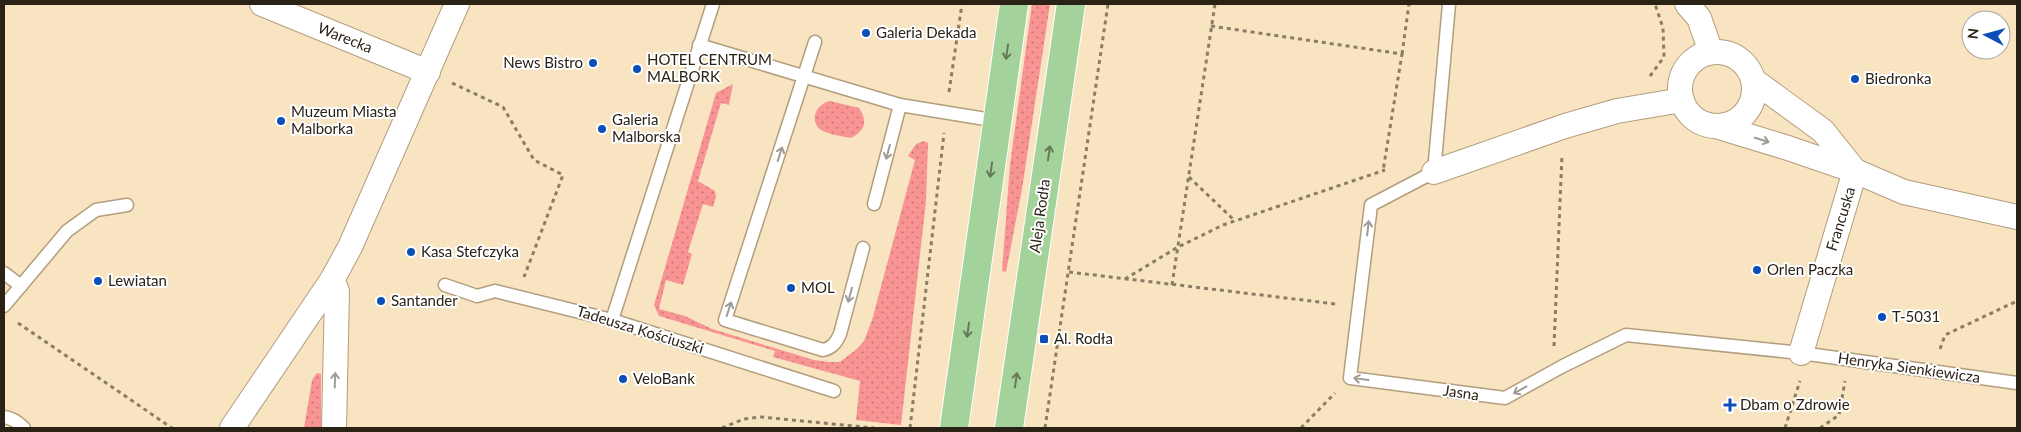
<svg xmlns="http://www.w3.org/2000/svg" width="2021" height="432" font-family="Lato,sans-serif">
<defs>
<pattern id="grass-dots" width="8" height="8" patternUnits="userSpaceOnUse" patternTransform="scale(1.25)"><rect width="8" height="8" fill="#f99494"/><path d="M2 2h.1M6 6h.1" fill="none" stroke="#ca7878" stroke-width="1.8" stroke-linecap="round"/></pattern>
</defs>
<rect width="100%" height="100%" fill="#f9e4c1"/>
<g fill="url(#grass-dots)">
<polygon points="1032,4 1050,4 1022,189 1006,272 1002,271 1010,165"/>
<polygon points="733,84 729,105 721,103 698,181 715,191 716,197 713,207 703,204 688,252 692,254 683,285 666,280 659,309 685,316 712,329 814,360 829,362 840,362 858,348 864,341 872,320 915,160 908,156 916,144 924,141 928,143 926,201 901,425 856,420 860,381 773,357 775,351 659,316 654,305 716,93"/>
<path d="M 830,101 L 859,108 C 868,122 865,131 851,138 C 842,136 831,135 823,131 C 808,123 815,104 830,101 Z"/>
<polygon points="317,373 321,374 321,428 304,428 312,380"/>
</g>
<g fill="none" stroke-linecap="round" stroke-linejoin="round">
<g stroke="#b29e7d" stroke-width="15">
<g id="lane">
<polyline points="1449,4 1434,172 1371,205 1350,378 1505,398 1563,366 1626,335 1801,353 2017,383"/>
<path d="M 815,42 L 725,320 L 823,350 C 832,348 836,343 840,334 L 863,248"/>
<polyline points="699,45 900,105 998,121"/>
<polyline points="874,204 900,105"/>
<polyline points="4,273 21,286"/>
<polyline points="445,285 477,296 495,291 612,320 834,391"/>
<polyline points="4,306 67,231 96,210 127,205"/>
<polyline points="612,320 713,4"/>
<path d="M 4,417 C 12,418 18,422 24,428"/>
</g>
</g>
<g stroke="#b29e7d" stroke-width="26">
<g id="street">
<polyline points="262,4 428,72"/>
<polyline points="1687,4 1699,18 1711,52"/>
<circle cx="1717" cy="89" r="37"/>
<polyline points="1716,126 1788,148 1855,171 1823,131 1753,80"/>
<polyline points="1434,172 1565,126 1617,111 1682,100"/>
<polyline points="332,280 337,291 334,428"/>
<polyline points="1801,353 1855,171 1904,192 2017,217"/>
<polyline points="232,428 332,280 350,247 457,4"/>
</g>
</g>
<g stroke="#fff" stroke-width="30">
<g id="primary">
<polyline points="954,428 1014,4"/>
<polyline points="1009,428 1071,4"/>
</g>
</g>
<g stroke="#8a7c65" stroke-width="3" stroke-dasharray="4 4" stroke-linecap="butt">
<polyline points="1211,26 1402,54 1383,171"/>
<polyline points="1402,54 1409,4"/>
<polyline points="1650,76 1664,57 1663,28 1655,4"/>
<polyline points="452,83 503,107 534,160 563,175 524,277"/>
<polyline points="949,92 962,4"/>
<polyline points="1189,177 1235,221"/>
<polyline points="1069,272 1336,304"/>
<polyline points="1125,279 1178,247 1223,225 1385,170"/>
<polyline points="1172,285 1215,4"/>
<polyline points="18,323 172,428"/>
<polyline points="1554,346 1562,155"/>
<polyline points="1940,349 1945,335 2017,301"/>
<polyline points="722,428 744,419 761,417 874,428"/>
<polyline points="910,428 944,133"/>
<polyline points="1045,428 1108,4"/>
<polyline points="1301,428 1335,393"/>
<polyline points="1785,428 1800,381"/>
<polyline points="1820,428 1839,415 1845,381"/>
</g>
<use href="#lane" stroke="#fff" stroke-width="12"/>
<use href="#street" stroke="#fff" stroke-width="24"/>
<use href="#primary" stroke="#a4d29b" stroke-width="28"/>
</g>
<defs><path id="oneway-shaft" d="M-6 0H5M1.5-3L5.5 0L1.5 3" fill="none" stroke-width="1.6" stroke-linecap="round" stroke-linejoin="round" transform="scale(1.25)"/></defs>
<g stroke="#677a58">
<use href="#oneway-shaft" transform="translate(1007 52) rotate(98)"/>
<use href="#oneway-shaft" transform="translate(1049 153) rotate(-82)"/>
<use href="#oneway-shaft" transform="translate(991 170) rotate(98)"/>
<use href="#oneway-shaft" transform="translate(968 330) rotate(98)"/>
<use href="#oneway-shaft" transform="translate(1016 380) rotate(-82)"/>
</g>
<g stroke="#9f9c96">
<use href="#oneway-shaft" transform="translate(1762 140) rotate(17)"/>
<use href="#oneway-shaft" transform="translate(888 152) rotate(105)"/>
<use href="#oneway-shaft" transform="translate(780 154) rotate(-72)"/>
<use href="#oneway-shaft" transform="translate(1368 228) rotate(-83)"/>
<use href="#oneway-shaft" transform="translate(850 295) rotate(105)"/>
<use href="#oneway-shaft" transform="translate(729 309) rotate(-72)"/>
<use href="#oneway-shaft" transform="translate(1361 379) rotate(-172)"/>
<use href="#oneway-shaft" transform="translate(335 380) rotate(-88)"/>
<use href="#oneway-shaft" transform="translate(1520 390) rotate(151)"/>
</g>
<g fill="#0b4eb8" stroke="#fff" stroke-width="2">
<circle cx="866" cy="33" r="5"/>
<circle cx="593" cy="63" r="5"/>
<circle cx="637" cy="69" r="5"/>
<circle cx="1855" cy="79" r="5"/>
<circle cx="281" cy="121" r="5"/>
<circle cx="602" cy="129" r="5"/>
<circle cx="411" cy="252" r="5"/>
<circle cx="1757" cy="270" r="5"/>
<circle cx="98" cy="281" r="5"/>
<circle cx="791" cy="288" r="5"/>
<circle cx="381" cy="301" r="5"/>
<circle cx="1882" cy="317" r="5"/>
<rect x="1039" y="334" width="10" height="10" rx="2.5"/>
<circle cx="623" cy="379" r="5"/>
<path d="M1727.5 397.5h5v5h5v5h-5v5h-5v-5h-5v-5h5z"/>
</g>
<g text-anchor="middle" stroke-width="4" stroke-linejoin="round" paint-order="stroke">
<g font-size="15" fill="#2a2215" stroke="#fff" text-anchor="start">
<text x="876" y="38">Galeria Dekada</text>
<text x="647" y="65">HOTEL CENTRUM<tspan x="647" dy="17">MALBORK</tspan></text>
<text x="583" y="68" text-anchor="end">News Bistro</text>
<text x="1865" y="84">Biedronka</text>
<text x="291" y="117">Muzeum Miasta<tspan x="291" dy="17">Malborka</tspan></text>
<text x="612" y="125">Galeria<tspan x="612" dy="17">Malborska</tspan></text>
<text x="421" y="257">Kasa Stefczyka</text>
<text x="1767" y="275">Orlen Paczka</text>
<text x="108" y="286">Lewiatan</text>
<text x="801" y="293">MOL</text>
<text x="391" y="306">Santander</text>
<text x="1892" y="322">T-5031</text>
<text x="1054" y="344">Al. Rodła</text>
<text x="633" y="384">VeloBank</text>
<text x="1740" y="410">Dbam o Zdrowie</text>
</g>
<g font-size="15" fill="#2a2215" stroke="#fff">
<text transform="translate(345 38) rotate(22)" y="5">Warecka</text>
<text transform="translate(1040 216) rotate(-82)" y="5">Aleja Rodła</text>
<text transform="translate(1841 219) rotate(-73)" y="5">Francuska</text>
<text transform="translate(640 330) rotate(17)" y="5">Tadeusza Kościuszki</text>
<text transform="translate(1909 368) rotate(8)" y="5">Henryka Sienkiewicza</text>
<text transform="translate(1461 393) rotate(8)" y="5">Jasna</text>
</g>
</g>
<rect width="2021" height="432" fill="none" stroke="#2a2215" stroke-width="10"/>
<g transform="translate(1986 35) rotate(276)"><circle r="24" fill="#ffffff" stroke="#aaa7a1"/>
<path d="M0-4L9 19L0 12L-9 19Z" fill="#0b4eb8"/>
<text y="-8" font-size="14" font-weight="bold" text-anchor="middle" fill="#2a2215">N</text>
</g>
</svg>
